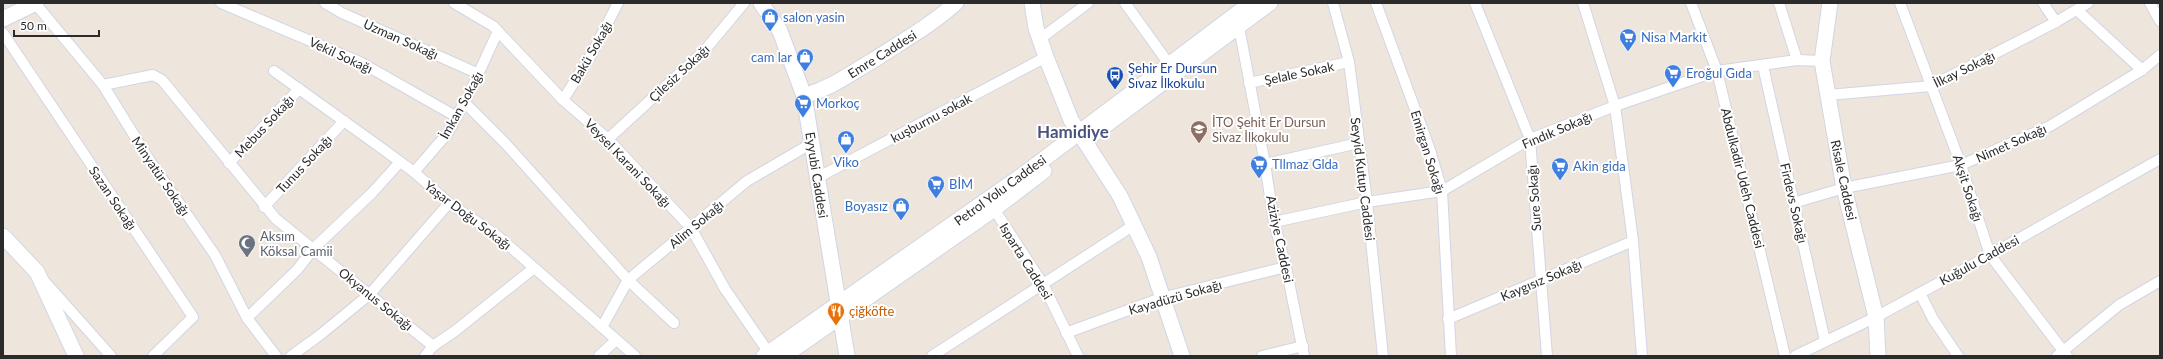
<svg xmlns="http://www.w3.org/2000/svg" width="2163" height="359" font-family="Lato,sans-serif">
<rect width="100%" height="100%" fill="#eee5dc"/>
<g fill="none" stroke-linecap="round" stroke-linejoin="round">
<g stroke="#d1d6e4" stroke-width="12">
<g id="street">
<polyline points="35,3 103,85 150,161 215,255 247,318 276,356"/>
<polyline points="221,3 360,62 457,117"/>
<polyline points="325,3 342,13 479,74"/>
<polyline points="454,3 493,26 563,100 608,139 691,228 725,289 769,353"/>
<polyline points="1125,3 1169,64"/>
<polyline points="1333,3 1349,62 1367,202 1383,356"/>
<polyline points="1376,3 1430,150 1442,191 1451,356"/>
<polyline points="1475,3 1530,139 1547,356"/>
<polyline points="1583,3 1615,106 1633,241 1642,356"/>
<polyline points="1691,3 1717,71 1785,356"/>
<polyline points="1779,3 1797,60"/>
<polyline points="1900,3 1961,165 1990,255 2067,356"/>
<polyline points="2043,3 2056,22"/>
<polyline points="2150,3 2160,21"/>
<polyline points="2077,10 2142,70"/>
<polyline points="1239,27 1265,164 1274,222 1286,267 1304,356"/>
<polyline points="3,33 193,317 153,356"/>
<polyline points="1040,39 1088,3"/>
<polyline points="1763,66 1825,341"/>
<polyline points="274,71 380,147 414,172 449,203 499,237 635,356"/>
<polyline points="1249,83 1349,62"/>
<polyline points="103,85 153,75 162,80 276,219 433,346"/>
<polyline points="1828,95 1931,86 2056,22 2088,3"/>
<polyline points="563,100 591,55 618,3"/>
<polyline points="465,103 505,143 628,280 674,323"/>
<polyline points="608,139 705,50 744,3"/>
<polyline points="229,163 299,89"/>
<polyline points="1265,164 1359,143"/>
<polyline points="414,172 447,134 470,92 498,31"/>
<polyline points="817,178 1046,57"/>
<polyline points="1793,203 1844,188 1961,165 2050,126 2142,70 2160,55"/>
<polyline points="264,207 344,121"/>
<polyline points="994,209 1043,284 1078,356"/>
<polyline points="1274,222 1367,202 1442,191 1530,139 1615,106 1717,71 1797,60 1822,61"/>
<polyline points="46,283 111,356"/>
<polyline points="1920,293 1933,319 1958,356"/>
<polyline points="247,318 297,270 314,248 372,193 400,162"/>
<polyline points="1448,319 1633,241"/>
<polyline points="602,327 628,280 747,181 812,143"/>
<polyline points="1066,333 1161,298 1286,267"/>
<polyline points="291,356 320,335 370,294 449,203"/>
<polyline points="425,356 433,346 455,331 534,268"/>
<polyline points="599,356 616,340"/>
<polyline points="932,356 1134,225"/>
<polyline points="1262,356 1303,346"/>
<polyline points="1795,356 1876,317 1990,255 2160,159"/>
<polyline points="2057,356 2119,305 2160,281"/>
</g>
</g>
<g stroke="#d1d6e4" stroke-width="17">
<g id="secondary">
<polyline points="761,3 780,31 804,96 847,356"/>
<polyline points="1032,3 1036,28 1046,57 1071,120 1120,196 1149,257 1182,356"/>
<polyline points="1830,3 1822,61 1844,188 1876,317 1878,356"/>
<polyline points="3,19 36,3"/>
<path d="M 804,96 C 831,88 848,75 872,61 C 901,42 930,26 956,3"/>
<polyline points="1087,139 1270,3"/>
<polyline points="3,236 37,272 76,356"/>
<polyline points="764,356 1024,174 1251,3"/>
<polyline points="784,356 994,209 1044,171"/>
</g>
</g>
<use href="#street" stroke="#fff" stroke-width="10"/>
<use href="#secondary" stroke="#fff" stroke-width="15"/>
</g>
<defs>
<g id="shop-pin" transform="scale(0.9)"><path d="M0 17L-7.5 6A9.5 9.5 0 1 1 7.5 6Z" fill="#3f7fe0" stroke="#fff"/><path d="M-5-2.5h2.3a2.7 3.5 0 0 1 5.4 0H5L5.5 6h-11ZM-1.5-2.5h3a1.5 2.3 0 0 0-3 0Z" fill="#fff"/></g>
<g id="supermarket-pin" transform="scale(0.9)"><path d="M0 17L-7.5 6A9.5 9.5 0 1 1 7.5 6Z" fill="#3f7fe0" stroke="#fff"/><path d="M-6-5.5h2.5l.6 2H6L4.5 2H-2.5L-4.4-4H-6ZM-1.5 3.2a1.3 1.3 0 1 0 .1 0ZM3 3.2a1.3 1.3 0 1 0 .1 0Z" fill="#fff"/></g>
<g id="bus-pin" transform="scale(0.9)"><path d="M0 17L-7.5 6A9.5 9.5 0 1 1 7.5 6Z" fill="#1a4fb4" stroke="#fff"/><path d="M-5-6H5V4H4V6H2V4H-2V6H-4V4H-5ZM-3.5-4V0h7V-4ZM-3.5 1.2v1.5H-2V1.2ZM2 1.2v1.5H3.5V1.2Z" fill="#fff"/></g>
<g id="school-pin" transform="scale(0.9)"><path d="M0 17L-7.5 6A9.5 9.5 0 1 1 7.5 6Z" fill="#8d6e63" stroke="#fff"/><path d="M0-5L7-2L0 1L-7-2ZM-4 1L0 2.5L4 1V4Q0 6-4 4Z" fill="#fff"/></g>
<g id="mosque-pin" transform="scale(0.9)"><path d="M0 17L-7.5 6A9.5 9.5 0 1 1 7.5 6Z" fill="#6b7280" stroke="#fff"/><path d="M3.5-4.9A6 6 0 1 0 3.5 4.9A5 5 0 1 1 3.5-4.9Z" fill="#fff"/></g>
<g id="restaurant-pin" transform="scale(0.9)"><path d="M0 17L-7.5 6A9.5 9.5 0 1 1 7.5 6Z" fill="#e8710a" stroke="#fff"/><path d="M-5-6h1v4h1v-4h1v4h1v-4h1v5L-1.5 .5V6h-2V.5L-5-1ZM5-6V6H3V1.5H1.5Q1.5-4 5-6Z" fill="#fff"/></g>
</defs>
<g fill-rule="evenodd">
<use href="#shop-pin" x="770" y="17"/>
<use href="#supermarket-pin" x="1628" y="37"/>
<use href="#shop-pin" x="805" y="57"/>
<use href="#supermarket-pin" x="1673" y="73"/>
<use href="#bus-pin" x="1115" y="75"/>
<use href="#supermarket-pin" x="803" y="103"/>
<use href="#school-pin" x="1199" y="129"/>
<use href="#shop-pin" x="846" y="139"/>
<use href="#supermarket-pin" x="1259" y="164"/>
<use href="#supermarket-pin" x="1560" y="166"/>
<use href="#supermarket-pin" x="936" y="184"/>
<use href="#shop-pin" x="901" y="206"/>
<use href="#mosque-pin" x="247" y="243"/>
<use href="#restaurant-pin" x="836" y="311"/>
</g>
<g text-anchor="middle" stroke-width="4" stroke-linejoin="round" paint-order="stroke">
<g font-size="13" fill="#366cbe" stroke="#fff" text-anchor="start">
<text x="783" y="22">salon yasin</text>
<text x="1641" y="42">Nisa Markit</text>
<text x="792" y="62" text-anchor="end">cam lar</text>
<text x="1686" y="78">Eroğul Gıda</text>
<text x="816" y="108">Morkoç</text>
<text x="846" y="167" text-anchor="middle">Viko</text>
<text x="1272" y="169">Tllmaz Glda</text>
<text x="1573" y="171">Akin gida</text>
<text x="949" y="189">BİM</text>
<text x="888" y="211" text-anchor="end">Boyasız</text>
</g>
<g font-size="13" fill="#2b2b2b" stroke="#fff">
<text transform="translate(401 39) rotate(24)" y="5">Uzman Sokağı</text>
<text transform="translate(591 52) rotate(-60)" y="5">Bakü Sokağı</text>
<text transform="translate(882 54) rotate(-32)" y="5">Emre Caddesi</text>
<text transform="translate(341 55) rotate(25)" y="5">Vekil Sokağı</text>
<text transform="translate(1964 69) rotate(-26)" y="5">İlkay Sokağı</text>
<text transform="translate(679 73) rotate(-43)" y="5">Çilesiz Sokağı</text>
<text transform="translate(1299 73) rotate(-12)" y="5">Şelale Sokak</text>
<text transform="translate(461 105) rotate(-61)" y="5">İmkan Sokağı</text>
<text transform="translate(931 118) rotate(-28)" y="5">kuşburnu sokak</text>
<text transform="translate(264 126) rotate(-47)" y="5">Mebus Sokağı</text>
<text transform="translate(1557 130) rotate(-23)" y="5">Fındık Sokağı</text>
<text transform="translate(2011 143) rotate(-24)" y="5">Nimet Sokağı</text>
<text transform="translate(1428 152) rotate(73)" y="5">Emirgan Sokağı</text>
<text transform="translate(628 163) rotate(46)" y="5">Veysel Karani Sokağı</text>
<text transform="translate(304 164) rotate(-47)" y="5">Tunus Sokağı</text>
<text transform="translate(817 175) rotate(81)" y="5">Eyyubi Caddesi</text>
<text transform="translate(161 176) rotate(56)" y="5">Minyatür Sokağı</text>
<text transform="translate(1743 178) rotate(76)" y="5">Abdulkadir Udeh Caddesi</text>
<text transform="translate(1363 179) rotate(83)" y="5">Seyyid Kutup Caddesi</text>
<text transform="translate(1844 180) rotate(78)" y="5">Risale Caddesi</text>
<text transform="translate(1968 188) rotate(72)" y="5">Akşit Sokağı</text>
<text transform="translate(1000 190) rotate(-36)" y="5">Petrol Yolu Caddesi</text>
<text transform="translate(113 198) rotate(56)" y="5">Sazan Sokağı</text>
<text transform="translate(1534 198) rotate(-94)" y="5">Sure Sokağı</text>
<text transform="translate(1794 203) rotate(77)" y="5">Firdevs Sokağı</text>
<text transform="translate(468 215) rotate(37)" y="5">Yaşar Doğu Sokağı</text>
<text transform="translate(696 224) rotate(-40)" y="5">Alim Sokağı</text>
<text transform="translate(1280 239) rotate(78)" y="5">Aziziye Caddesi</text>
<text transform="translate(1979 260) rotate(-29)" y="5">Kuğulu Caddesi</text>
<text transform="translate(1026 261) rotate(58)" y="5">Isparta Caddesi</text>
<text transform="translate(1541 280) rotate(-23)" y="5">Kaygısız Sokağı</text>
<text transform="translate(1175 297) rotate(-16)" y="5">Kayadüzü Sokağı</text>
<text transform="translate(376 299) rotate(39)" y="5">Okyanus Sokağı</text>
</g>
<g font-size="13" fill="#164399" stroke="#fff" text-anchor="start">
<text x="1128" y="73">Şehir Er Dursun<tspan x="1128" dy="15">Sıvaz İlkokulu</tspan></text>
</g>
<g font-size="13" fill="#785e54" stroke="#fff" text-anchor="start">
<text x="1212" y="127">İTO Şehit Er Dursun<tspan x="1212" dy="15">Sivaz İlkokulu</tspan></text>
</g>
<g font-size="13" fill="#5b616d" stroke="#fff" text-anchor="start">
<text x="260" y="241">Aksım<tspan x="260" dy="15">Köksal Camii</tspan></text>
</g>
<g font-size="13" fill="#c56008" stroke="#fff" text-anchor="start">
<text x="849" y="316">çiğköfte</text>
</g>
<g font-size="17" font-weight="bold" fill="#49547e" stroke="#fff">
<text x="1073" y="138">Hamidiye</text>
</g>
</g>
<rect width="2163" height="359" fill="none" stroke="#2b2b2b" stroke-width="8"/>
<path d="M14 30v6h85v-6" fill="none" stroke="#2b2b2b" stroke-width="2"/>
<text x="20" y="30" font-size="12" fill="#2b2b2b" stroke="#ffffff" stroke-width="3" paint-order="stroke">50 m</text>
</svg>
